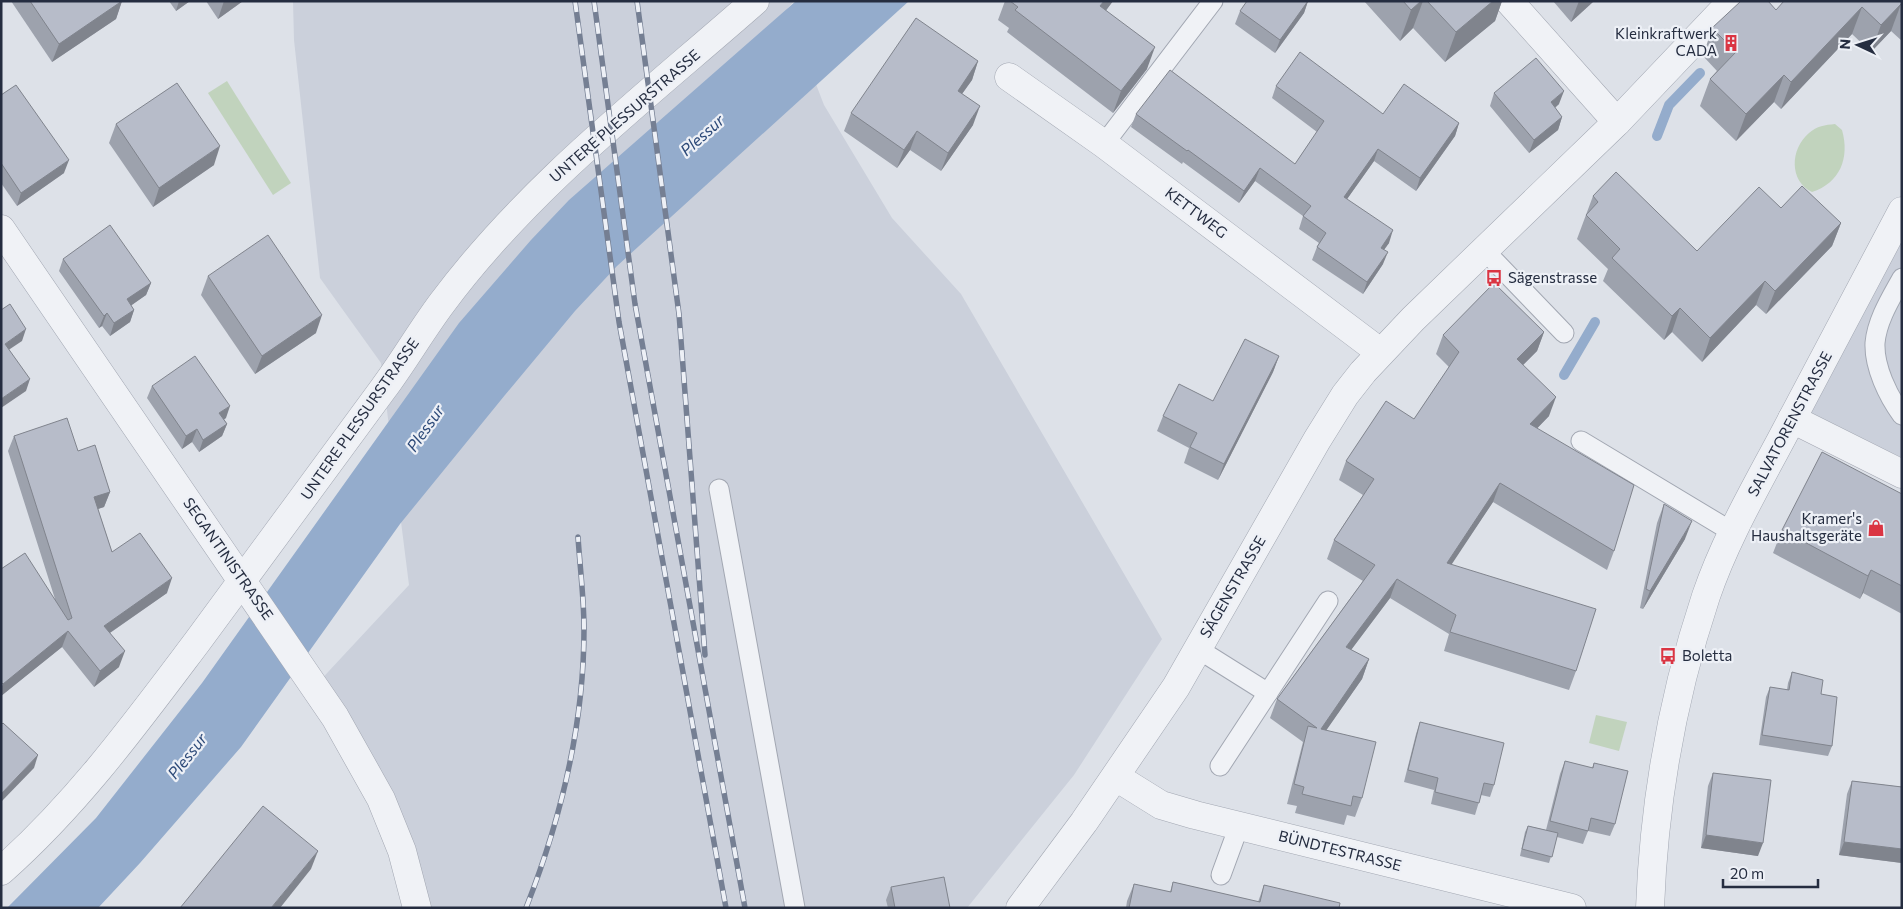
<svg xmlns="http://www.w3.org/2000/svg" width="1903" height="909" font-family="Commissioner,sans-serif">
<rect width="100%" height="100%" fill="#dde1e8"/>
<g fill="#cbd0db">
<polygon points="293,1 794,1 787,9 824,105 892,218 961,294 1162,639 1074,775 967,908 417,908 315,686 409,585 381,363 320,278 294,40"/>
<polygon points="1902,225 1902,458 1804,412"/>
</g>
<g fill="#c1d3bd">
<polygon points="227,81 291,183 273,195 208,93"/>
<path d="M 1835,124 L 1842,130 C 1850,158 1840,183 1812,192 C 1789,181 1790,149 1809,133 C 1817,126 1825,125 1835,124 Z"/>
<polygon points="1596,715 1627,722 1619,751 1589,743"/>
</g>
<polygon fill="#94accc" points="796,1 909,1 617,266 575,311 505,395 400,524 241,747 140,863 98,908 7,908 96,818 202,683 459,323 531,240 569,200"/>
<g fill="none" stroke-linecap="round" stroke-linejoin="round">
<g stroke="#94accc" stroke-width="10">
<polyline points="1657,136 1669,105 1700,73"/>
<polyline points="1564,375 1595,322"/>
</g>
<g stroke="#a2a7b2" stroke-width="21">
<g id="service">
<polyline points="1104,144 1213,1"/>
<polyline points="1484,250 1564,333"/>
<path d="M 1902,278 C 1891,298 1877,320 1875,343 C 1874,367 1888,396 1902,415"/>
<polyline points="1581,441 1734,533"/>
<polyline points="719,489 795,908"/>
<polyline points="1198,649 1268,693"/>
<polyline points="1220,766 1328,601"/>
<polyline points="1221,875 1239,826"/>
</g>
</g>
<g stroke="#a2a7b2" stroke-width="29">
<g id="minor">
<polyline points="1509,1 1617,122"/>
<polyline points="1009,77 1104,144 1380,352"/>
<polyline points="1,229 335,717 381,799 402,851 417,908"/>
<polyline points="1792,419 1902,474"/>
<polyline points="1116,777 1161,805 1195,815 1572,908"/>
<path d="M 1,871 C 77,804 136,723 197,642 C 259,558 321,473 383,389 C 404,361 421,331 442,303 C 529,186 647,96 755,1"/>
<path d="M 1650,908 C 1654,801 1672,698 1706,596 C 1725,540 1756,487 1783,436 C 1822,361 1862,286 1902,211"/>
</g>
</g>
<g stroke="#a2a7b2" stroke-width="29">
<polyline id="tertiary" points="1020,908 1084,822 1176,687 1317,440 1345,395 1363,372 1413,319 1617,122 1732,1"/>
</g>
<use href="#service" stroke="#f0f2f6" stroke-width="19"/>
<use href="#minor" stroke="#f0f2f6" stroke-width="28"/>
<use href="#tertiary" stroke="#f0f2f6" stroke-width="28"/>
<g stroke="#757f93" stroke-width="5.5">
<g id="rail">
<polyline points="575,1 619,322 726,908"/>
<polyline points="594,1 635,304 745,908"/>
<polyline points="637,1 679,314 705,655"/>
<path d="M 526,908 C 561,819 584,725 584,629 C 584,598 580,568 578,537"/>
</g>
</g>
<use href="#rail" stroke="#edf0f6" stroke-width="4" stroke-dasharray="11" stroke-linecap="butt"/>
</g>
<g fill="#9da2ad">
<polygon points="11,1 122,1 116,19 52,62"/>
<polygon points="169,1 190,1 176,11"/>
<polygon points="206,1 243,1 218,19"/>
<polygon points="1005,1 1113,1 1106,10 1147,69 1113,113 1007,32 1009,28 998,20"/>
<polygon points="1308,1 1304,13 1275,53 1235,24 1240,11"/>
<polygon points="1364,1 1502,1 1495,21 1445,62 1413,28 1400,41"/>
<polygon points="1553,1 1594,1 1571,22"/>
<polygon points="1902,1 1902,41 1891,31 1871,52 1852,34 1781,109 1774,102 1736,141 1700,106 1710,79 1717,71 1703,56 1712,28 1776,10"/>
<polygon points="978,61 972,80 962,94 973,125 941,171 910,150 897,168 844,131 851,113"/>
<polygon points="1276,86 1383,114 1459,123 1455,136 1416,191 1374,161 1347,199 1389,243 1384,249 1383,264 1363,294 1312,260 1317,247 1319,243 1299,229 1303,216 1255,181 1239,203 1183,162 1182,164 1131,127 1136,114 1295,164 1317,132 1272,98"/>
<polygon points="1494,93 1559,104 1555,108 1562,117 1558,130 1529,153 1490,106"/>
<polygon points="1,95 64,173 17,206 1,183"/>
<polygon points="116,124 214,165 153,207 109,143"/>
<polygon points="1593,196 1697,251 1781,208 1841,223 1832,246 1766,314 1756,305 1702,362 1672,332 1664,340 1603,281 1608,269 1577,239"/>
<polygon points="63,259 151,283 146,295 131,305 134,310 130,322 110,336 102,326 99,328 59,271"/>
<polygon points="208,276 316,333 255,374 201,295"/>
<polygon points="1544,332 1537,351 1523,365 1549,416 1537,428 1614,551 1607,570 1493,502 1451,564 1576,671 1569,690 1444,651 1449,634 1390,598 1351,650 1369,659 1362,679 1326,730 1362,798 1355,817 1347,815 1344,825 1295,813 1297,806 1287,804 1303,742 1270,718 1277,699 1363,581 1327,559 1334,540 1363,495 1339,480 1346,461 1414,419 1449,367 1436,354 1443,335"/>
<polygon points="1279,356 1273,372 1218,480 1184,463 1189,448 1157,431 1163,416 1213,401"/>
<polygon points="152,386 226,418 224,419 227,424 222,436 199,452 192,442 182,449 147,398"/>
<polygon points="14,436 78,451 110,492 104,507 98,509 112,552 167,593 110,633 119,667 94,687 62,647 1,696 1,569 55,599 8,451"/>
<polygon points="1902,494 1902,614 1863,593 1860,599 1773,553 1782,530"/>
<polygon points="1664,504 1685,539 1643,609 1640,608 1657,523"/>
<polygon points="1792,672 1821,694 1832,746 1828,756 1759,745 1766,697 1770,687 1787,690 1788,683"/>
<polygon points="1420,722 1494,785 1490,797 1481,795 1475,815 1431,804 1434,790 1404,782 1416,734"/>
<polygon points="1565,761 1592,768 1594,763 1615,824 1610,836 1588,831 1583,844 1557,837 1549,863 1520,856 1525,832 1528,826 1546,830 1560,774"/>
<polygon points="1713,773 1758,856 1701,848 1708,786"/>
<polygon points="1852,781 1902,787 1902,863 1839,855 1847,794"/>
<polygon points="1173,882 1258,902 1264,885 1339,908 1126,908 1127,901 1134,884 1170,892"/>
<polygon points="891,887 950,908 888,908 886,900"/>
</g>
<g fill="#80848d">
<polygon points="122,1 116,19 52,62 59,44"/>
<polygon points="179,1 190,1 176,11"/>
<polygon points="224,1 243,1 218,19"/>
<polygon points="1104,1 1113,1 1093,28 1100,6"/>
<polygon points="1308,1 1304,13 1275,53 1280,40"/>
<polygon points="1421,1 1423,1 1413,28 1400,41 1411,10"/>
<polygon points="1493,1 1502,1 1495,21 1445,62 1456,32"/>
<polygon points="1579,1 1594,1 1571,22"/>
<polygon points="1901,4 1891,31 1871,52 1881,25"/>
<polygon points="1862,7 1852,34 1781,109 1791,82"/>
<polygon points="1155,47 1147,69 1113,113 1121,91"/>
<polygon points="978,61 972,80 951,109 958,91"/>
<polygon points="1784,75 1774,102 1736,141 1746,114"/>
<polygon points="1564,91 1559,104 1546,115 1551,102"/>
<polygon points="980,106 973,125 941,171 948,153"/>
<polygon points="1562,117 1558,130 1529,153 1534,140"/>
<polygon points="1459,123 1455,136 1416,191 1420,178"/>
<polygon points="917,131 910,150 897,168 904,150"/>
<polygon points="220,146 214,165 153,207 159,188"/>
<polygon points="1378,149 1374,161 1340,209 1344,197"/>
<polygon points="69,160 64,173 17,206 21,193"/>
<polygon points="1260,168 1255,181 1239,203 1244,191"/>
<polygon points="1841,223 1832,246 1766,314 1775,291"/>
<polygon points="1393,230 1389,243 1377,260 1381,248"/>
<polygon points="1388,252 1383,264 1363,294 1367,282"/>
<polygon points="1765,281 1756,305 1702,362 1710,338"/>
<polygon points="151,283 146,295 122,312 127,299"/>
<polygon points="1680,308 1672,332 1664,340 1672,316"/>
<polygon points="134,310 130,322 110,336 114,323"/>
<polygon points="107,313 102,326 99,328 104,316"/>
<polygon points="322,315 316,333 255,374 262,356"/>
<polygon points="26,329 22,341 1,355 5,344"/>
<polygon points="1544,332 1537,351 1510,378 1517,359"/>
<polygon points="1279,356 1273,372 1218,480 1224,464"/>
<polygon points="30,379 26,391 1,408 1,399"/>
<polygon points="1556,397 1549,416 1523,443 1530,424"/>
<polygon points="230,406 226,418 215,425 219,413"/>
<polygon points="227,424 222,436 199,452 203,440"/>
<polygon points="197,429 192,442 182,449 186,436"/>
<polygon points="1500,483 1493,502 1440,582 1447,563"/>
<polygon points="110,492 104,507 88,512 94,497"/>
<polygon points="1692,521 1685,539 1643,609 1650,591"/>
<polygon points="1871,570 1863,593 1860,599 1868,576"/>
<polygon points="172,578 167,593 98,641 104,626"/>
<polygon points="1397,579 1390,598 1339,666 1346,647"/>
<polygon points="68,631 62,647 1,696 1,689 3,684"/>
<polygon points="125,651 119,667 94,687 100,671"/>
<polygon points="1369,659 1362,679 1314,748 1321,729"/>
<polygon points="38,755 34,768 1,802 1,794"/>
<polygon points="1706,835 1763,843 1758,856 1701,848"/>
<polygon points="1844,842 1902,849 1902,863 1839,855"/>
<polygon points="318,851 311,869 280,908 271,908"/>
</g>
<g fill="#b7bcc9" stroke="#80848d">
<polygon points="30,1 122,1 59,44"/>
<polygon points="1010,1 1104,1 1100,6 1155,47 1121,91 1015,10 1018,7"/>
<polygon points="1247,1 1308,1 1280,40 1240,11"/>
<polygon points="1403,1 1421,1 1411,10"/>
<polygon points="1427,1 1493,1 1456,32"/>
<polygon points="1741,1 1768,1 1776,10 1784,1 1902,1 1902,4 1901,4 1881,25 1862,7 1791,82 1784,75 1746,114 1710,79 1736,52 1712,28"/>
<polygon points="916,18 978,61 958,91 980,106 948,153 917,131 904,150 851,113"/>
<polygon points="1300,52 1383,114 1404,84 1459,123 1420,178 1378,149 1344,197 1393,230 1381,248 1388,252 1367,282 1317,247 1326,233 1303,216 1311,206 1260,168 1244,191 1188,150 1187,151 1136,114 1170,70 1295,164 1324,121 1276,86"/>
<polygon points="1536,58 1564,91 1551,102 1562,117 1534,140 1494,93"/>
<polygon points="177,83 220,146 159,188 116,124"/>
<polygon points="16,85 69,160 21,193 1,163 1,95"/>
<polygon points="1616,172 1697,251 1759,187 1781,208 1802,186 1841,223 1775,291 1765,281 1710,338 1680,308 1672,316 1612,258 1620,249 1586,215 1598,202 1593,196"/>
<polygon points="110,225 151,283 127,299 134,310 114,323 107,313 104,316 63,259"/>
<polygon points="268,235 322,315 262,356 208,276"/>
<polygon points="1494,283 1544,332 1517,359 1556,397 1530,424 1634,485 1614,551 1500,483 1447,563 1596,609 1576,671 1450,632 1456,615 1397,579 1346,647 1369,659 1321,729 1376,742 1362,798 1353,796 1351,806 1302,794 1304,787 1294,784 1308,726 1317,728 1277,699 1375,565 1334,540 1374,479 1346,461 1386,401 1414,419 1459,352 1443,335"/>
<polygon points="10,304 26,329 5,344 30,379 1,399 1,310"/>
<polygon points="1245,339 1279,356 1224,464 1190,447 1197,433 1163,416 1179,384 1213,401"/>
<polygon points="195,356 230,406 219,413 227,424 203,440 197,429 186,436 152,386"/>
<polygon points="67,418 78,451 95,445 110,492 94,497 112,552 140,533 172,578 104,626 125,651 100,671 68,631 3,684 1,682 1,569 25,553 68,620 72,618 14,436"/>
<polygon points="1822,452 1902,494 1902,586 1871,570 1868,576 1782,530"/>
<polygon points="1664,504 1692,521 1650,591 1646,589"/>
<polygon points="1792,672 1823,680 1821,694 1837,697 1832,746 1762,735 1770,687 1789,690"/>
<polygon points="1420,722 1504,743 1494,785 1484,783 1479,803 1435,792 1438,778 1408,770"/>
<polygon points="3,723 38,755 1,794 1,725"/>
<polygon points="1565,761 1593,768 1594,763 1628,771 1615,824 1591,818 1588,831 1550,821"/>
<polygon points="1713,773 1771,780 1763,843 1706,835"/>
<polygon points="1852,781 1902,787 1902,849 1844,842"/>
<polygon points="263,806 318,851 271,908 180,908"/>
<polygon points="1528,826 1558,833 1552,857 1522,849"/>
<polygon points="944,877 950,908 895,908 891,887"/>
<polygon points="1173,882 1260,902 1264,885 1340,903 1339,908 1129,908 1134,884 1171,892"/>
</g>
<defs>
<g id="building-bare" transform="scale(1.35)"><path d="M-4-6H4V6H1V3H-1V6H-4ZM-2.5-4.3h1.7v1.8h-1.7ZM.8-4.3h1.7v1.8H.8ZM-2.5-1h1.7V.8h-1.7ZM.8-1h1.7V.8H.8Z" fill="#da3543" stroke="#edf0f6" stroke-width="2.5" paint-order="stroke"/></g>
<g id="bus-bare" transform="scale(1.35)"><path d="M-5-6H5V4H4V6H2V4H-2V6H-4V4H-5ZM-3.5-4V0h7V-4ZM-3.5 1.2v1.5H-2V1.2ZM2 1.2v1.5H3.5V1.2Z" fill="#da3543" stroke="#edf0f6" stroke-width="2.5" paint-order="stroke"/></g>
<g id="shop-bare" transform="scale(1.35)"><path d="M-5-2.5h2.3a2.7 3.5 0 0 1 5.4 0H5L5.5 6h-11ZM-1.5-2.5h3a1.5 2.3 0 0 0-3 0Z" fill="#da3543" stroke="#edf0f6" stroke-width="2.5" paint-order="stroke"/></g>
</defs>
<g fill-rule="evenodd">
<use href="#building-bare" x="1731" y="43"/>
<use href="#bus-bare" x="1494" y="278"/>
<use href="#shop-bare" x="1876" y="528"/>
<use href="#bus-bare" x="1668" y="656"/>
</g>
<g text-anchor="middle" stroke-width="4.5" stroke-linejoin="round" paint-order="stroke">
<g font-size="15" fill="#252d40" stroke="#edf0f6" text-anchor="end">
<text x="1717" y="39">Kleinkraftwerk<tspan x="1717" dy="17">CADA</tspan></text>
<text x="1508" y="283" text-anchor="start">Sägenstrasse</text>
<text x="1862" y="524">Kramer's<tspan x="1862" dy="17">Haushaltsgeräte</tspan></text>
<text x="1682" y="661" text-anchor="start">Boletta</text>
</g>
<g font-size="15" fill="#252d40" stroke="#edf0f6">
<text transform="translate(625 116) rotate(-41)" y="5">UNTERE PLESSURSTRASSE</text>
<text transform="translate(1196 213) rotate(37)" y="5">KETTWEG</text>
<text transform="translate(360 419) rotate(-55)" y="5">UNTERE PLESSURSTRASSE</text>
<text transform="translate(1790 424) rotate(-62)" y="5">SALVATORENSTRASSE</text>
<text transform="translate(228 559) rotate(55)" y="5">SEGANTINISTRASSE</text>
<text transform="translate(1233 587) rotate(-60)" y="5">SÄGENSTRASSE</text>
<text transform="translate(1340 851) rotate(14)" y="5">BÜNDTESTRASSE</text>
</g>
<g font-size="16" font-style="italic" fill="#2c4978" stroke="#edf0f6">
<text transform="translate(702 135) rotate(-42)" y="6">Plessur</text>
<text transform="translate(425 428) rotate(-55)" y="6">Plessur</text>
<text transform="translate(187 756) rotate(-52)" y="6">Plessur</text>
</g>
</g>
<rect width="1903" height="909" fill="none" stroke="#252d40" stroke-width="5"/>
<g transform="translate(1858 45) rotate(274)" stroke="#edf0f6" stroke-width="4" paint-order="stroke">
<path d="M0-4L9 19L0 12L-9 19Z" fill="#252d40"/>
<text y="-8" font-size="14" font-weight="bold" text-anchor="middle" fill="#252d40">N</text>
</g>
<path d="M1723 879v8h95v-8" fill="none" stroke="#252d40" stroke-width="2.5"/>
<text x="1730" y="879" font-size="15" fill="#252d40" stroke="#edf0f6" stroke-width="4" paint-order="stroke">20 m</text>
</svg>
